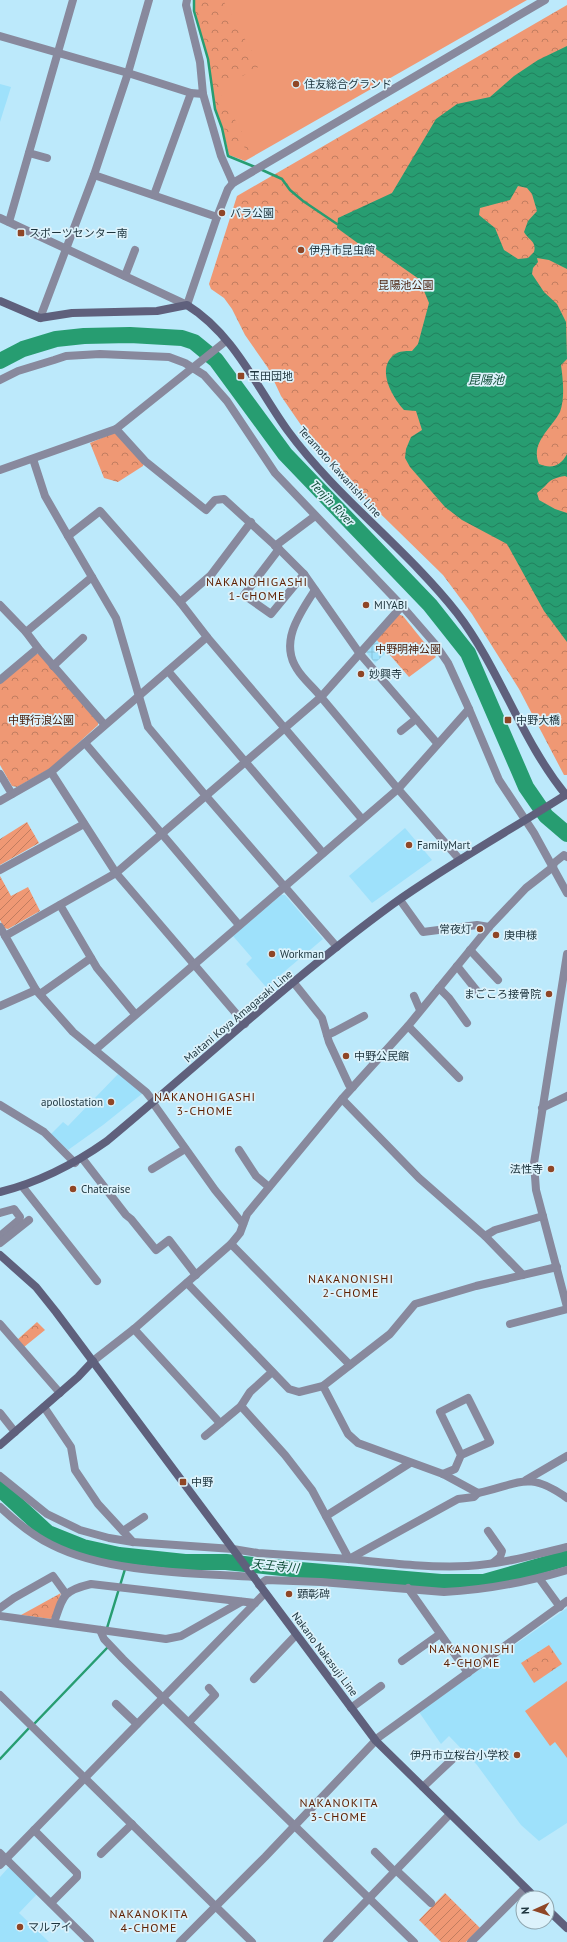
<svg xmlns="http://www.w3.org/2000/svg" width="567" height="1942" font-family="'PT Sans','Noto Sans JP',sans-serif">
<defs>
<pattern id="industrial-grid" width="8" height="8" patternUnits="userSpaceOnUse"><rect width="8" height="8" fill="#9ee1fb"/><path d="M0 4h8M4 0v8" fill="none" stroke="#88c2d8"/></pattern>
<pattern id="forest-crowns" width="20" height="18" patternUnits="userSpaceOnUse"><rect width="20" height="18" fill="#ef9874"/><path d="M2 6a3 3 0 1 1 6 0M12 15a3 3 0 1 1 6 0" fill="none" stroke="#c17d60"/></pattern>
<pattern id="garden-furrows" width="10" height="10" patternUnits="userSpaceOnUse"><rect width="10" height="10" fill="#ef9874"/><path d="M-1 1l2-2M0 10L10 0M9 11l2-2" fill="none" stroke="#c17d60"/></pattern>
<pattern id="water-waves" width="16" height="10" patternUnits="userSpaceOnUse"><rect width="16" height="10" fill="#279d71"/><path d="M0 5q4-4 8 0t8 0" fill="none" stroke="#21815e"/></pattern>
</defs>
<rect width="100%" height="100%" fill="#bce9fb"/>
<g fill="#9ee1fb">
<polygon points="0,84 11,87 0,122"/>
<polygon points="405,828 432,860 372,903 349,876"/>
<polygon points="281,895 285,895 323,939 266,987 246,964 252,958 233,936"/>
<polygon points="119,1073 143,1093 103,1125 68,1150 51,1134 63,1122 68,1126"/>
<polygon points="567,1608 567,1823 539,1841 521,1825 477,1765 449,1736 441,1744 419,1712"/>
<polygon points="8,1868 11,1868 37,1894 19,1913 49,1942 0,1942 0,1877"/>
</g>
<polygon fill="url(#industrial-grid)" points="377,640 387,652 375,663 366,652"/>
<g fill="#ef9874">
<polygon points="195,0 527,0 245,161 229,155 223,130 215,108 208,59 194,10"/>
<polygon points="567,1681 567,1758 555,1742 550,1746 525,1711"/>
</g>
<g fill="url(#forest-crowns)">
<polygon points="196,0 223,0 260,66 218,90 254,153 250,155 242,144 229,153 225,131 216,108 209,59 195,9"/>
<polygon points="567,5 567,775 564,775 519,689 472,614 443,575 349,483 312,441 281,396 268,368 245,335 232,309 224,298 211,289 209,284 237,196"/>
<polygon points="113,433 116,433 144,463 143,466 118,482 104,478 90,443"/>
<polygon points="398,614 403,616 436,657 409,677 376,639"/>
<polygon points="35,654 39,654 98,722 98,725 51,768 17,787 12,786 0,765 0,684"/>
<polygon points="37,1322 45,1330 24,1347 17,1340"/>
<polygon points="61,1593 54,1615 51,1619 21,1615"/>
<polygon points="549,1645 562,1664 534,1683 521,1663"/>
</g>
<g fill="url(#garden-furrows)">
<polygon points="27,822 39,843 0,865 0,839"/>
<polygon points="0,876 11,896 28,887 40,911 8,929 4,928 0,920"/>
<polygon points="445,1893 480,1928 466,1942 441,1942 419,1920"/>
</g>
<path fill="url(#water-waves)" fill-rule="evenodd" d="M 567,46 L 567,269 L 549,260 L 537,258 L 538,262 L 533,268 L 532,274 L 544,292 L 557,304 L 566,322 L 567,359 L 561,365 C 563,379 565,399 560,412 C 551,429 530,443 539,464 C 551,469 560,467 567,454 L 567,477 L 565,476 C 546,479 550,484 537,493 L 539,500 L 555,509 L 567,513 L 567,642 L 544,611 L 507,544 L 462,520 L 445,507 L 410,467 L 405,458 L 406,449 L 411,437 L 422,430 L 416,411 L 404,410 C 392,397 374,366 397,353 C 401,351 408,351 412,351 L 418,344 L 429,303 L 419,279 L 376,249 L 359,244 L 337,228 L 338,218 L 392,193 L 436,119 L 457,104 L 490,97 L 514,76 L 538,60 ZM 518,186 L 527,188 L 532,194 L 537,211 L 528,221 L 524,232 C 528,240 537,241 534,252 L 528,258 L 518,259 L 504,250 L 495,228 L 479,215 L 480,208 L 510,200 Z"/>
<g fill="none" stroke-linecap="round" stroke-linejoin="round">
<g stroke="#279d71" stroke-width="2.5">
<polyline points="194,0 194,11 208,59 215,109 222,128 228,156 255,167"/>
<polyline points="260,169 282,179 290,190 303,201 337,224"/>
<polyline points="107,1628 129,1556"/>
<polyline points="35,1723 107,1648"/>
<polyline points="0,1759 29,1728"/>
</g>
<g stroke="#279d71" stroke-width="16">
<polyline points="0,361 23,349 56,339 84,336 130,335 182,338 194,342 216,360 285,454 430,605 468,653 526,787 546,816 567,834"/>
<polyline points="0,1489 48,1533 83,1547 119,1555 185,1562 226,1562 300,1570 441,1582 484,1582 567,1558"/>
</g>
<g stroke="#88899d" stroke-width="8">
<polyline points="149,0 128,73 191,93 203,94 200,62 186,5 187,0"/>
<polyline points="0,36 128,73 94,175 40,318"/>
<polyline points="203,94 221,156 233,183"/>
<polyline points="29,153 47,158"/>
<polyline points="94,175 217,217"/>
<polyline points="154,195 191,93"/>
<polyline points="9,222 73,0"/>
<polyline points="125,276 135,250"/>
<polyline points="226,341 116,429 145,461 206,510 215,500 224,499 279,549 244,595 271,614 304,574"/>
<polyline points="0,380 18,371 54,360 66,356 100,354 169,357 185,363 204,375 227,401 275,473 402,606 435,644 448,663 469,709 499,780 534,833 567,893"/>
<polyline points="33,459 45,496 68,536 100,511 180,602 211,575 251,522"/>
<polyline points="0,470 116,429"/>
<polyline points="68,536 116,618 148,727 206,796 337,947"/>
<polyline points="275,546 315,516"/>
<polyline points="279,549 304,574 360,654 437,743"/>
<path d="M 315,590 C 300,613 279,642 297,669 C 303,679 314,688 321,697 L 402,606"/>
<polyline points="180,602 207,637"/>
<polyline points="0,605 26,632 38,648 104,724"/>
<polyline points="26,632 92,577"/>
<polyline points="53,666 83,638"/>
<polyline points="168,671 323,853"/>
<polyline points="0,680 38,648"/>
<polyline points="401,731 416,719"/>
<polyline points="85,743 239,925"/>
<polyline points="51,772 116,873 245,1024"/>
<polyline points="0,774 12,794"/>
<polyline points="0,801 51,772 207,637 362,819"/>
<polyline points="0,870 84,824"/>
<polyline points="400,900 423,932 477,925 489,927"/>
<polyline points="60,905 97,968 135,1014"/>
<polyline points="0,927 36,990 73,1032 146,1092 154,1102"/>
<polyline points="5,936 116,873 321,697 398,789 460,860"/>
<polyline points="470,950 498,980"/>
<polyline points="567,954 534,1163 536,1190 567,1307"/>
<polyline points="457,966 477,991"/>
<polyline points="294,983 322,1018 329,1042 349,1085 353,1087"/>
<polyline points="439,988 449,998 467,1023"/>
<polyline points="40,994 91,958"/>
<polyline points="414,996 420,1010"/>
<polyline points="0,1006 36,990"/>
<polyline points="408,1026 459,1078"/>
<polyline points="327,1035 334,1032 364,1016"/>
<polyline points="95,1050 398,789 469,709"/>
<polyline points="342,1099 419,1178 485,1236 523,1275"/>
<polyline points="153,1103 215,1190 243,1224"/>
<polyline points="0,1105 44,1132 75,1163"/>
<polyline points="542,1108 567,1096"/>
<polyline points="239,1150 256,1176 269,1187"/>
<polyline points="82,1158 126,1215 131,1219 156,1250 169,1240 196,1275"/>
<polyline points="152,1169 185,1149"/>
<polyline points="22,1186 97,1281"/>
<polyline points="0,1213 14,1209 20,1217 19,1220 0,1236"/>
<polyline points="485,1236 495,1230 543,1216"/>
<polyline points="0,1243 29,1220"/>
<polyline points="231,1244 350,1365"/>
<polyline points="187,1283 289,1389 299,1392 323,1386 390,1334 415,1304 476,1286 557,1267"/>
<polyline points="0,1324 60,1393"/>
<polyline points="510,1324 567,1309"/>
<polyline points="134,1329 220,1423"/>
<polyline points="93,1361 134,1329 231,1244 240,1233 247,1214 342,1099 408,1026 489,927 526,888 553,867 554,863 564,855 567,857"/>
<path d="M 323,1386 L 348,1434 L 358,1443 L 443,1474 L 478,1493 C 520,1484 528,1470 567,1498"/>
<polyline points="44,1407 71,1447 75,1470 98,1504 133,1542"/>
<polyline points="0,1413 15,1432"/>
<polyline points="205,1436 241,1406 250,1392 272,1372"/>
<polyline points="443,1474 455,1469 461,1455 490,1442 468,1398 440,1412 461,1455"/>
<polyline points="0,1476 47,1514 80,1530 109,1538 133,1542 233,1549 258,1553 349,1559 312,1490 285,1455 241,1406"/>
<polyline points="526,1480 567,1456"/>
<path d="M 0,1507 C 15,1521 33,1536 52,1545 C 107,1573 192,1573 254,1577"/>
<polyline points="326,1516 410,1463"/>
<polyline points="123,1531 144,1517"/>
<polyline points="488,1531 502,1551 500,1557 494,1562"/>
<path d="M 349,1559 C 388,1563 429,1568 468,1566 C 501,1564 535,1555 567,1547"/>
<polyline points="349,1559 458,1499 474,1497 478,1493"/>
<polyline points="539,1578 560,1607"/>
<path d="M 259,1585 L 266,1580 L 321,1582 L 444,1592 C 486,1590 527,1582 567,1570"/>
<polyline points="408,1588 468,1673"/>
<polyline points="0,1608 14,1598 53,1576 66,1594"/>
<polyline points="0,1616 166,1639 181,1636 241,1602"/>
<path d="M 54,1623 C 63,1596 62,1591 91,1584 L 255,1603"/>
<polyline points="100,1630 104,1639 123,1659 414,1942"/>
<polyline points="402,1661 440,1634"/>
<polyline points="254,1679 296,1635"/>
<polyline points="0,1695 252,1942"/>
<polyline points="116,1704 137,1724"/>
<polyline points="351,1708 381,1686"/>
<polyline points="189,1722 215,1695 209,1688"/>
<polyline points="423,1787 458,1754"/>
<polyline points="34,1830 77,1873 77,1877 51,1903"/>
<polyline points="375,1852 395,1872"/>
<polyline points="0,1853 90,1942"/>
<polyline points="101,1854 132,1824"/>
<polyline points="397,1871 431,1903"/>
<polyline points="180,1942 265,1857 379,1737 567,1601"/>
<polyline points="327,1942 450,1814"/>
<polyline points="471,1942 525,1888"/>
</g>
<g stroke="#88899d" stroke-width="8">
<polyline points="0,218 187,305 217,217 228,189 233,183 545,0"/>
<polyline points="0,1865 265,1593"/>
</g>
<g stroke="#5f607c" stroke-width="8">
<path d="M 0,301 L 40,318 L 72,313 L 157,311 L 187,305 C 234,334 257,388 288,431 C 337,498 406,548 457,613 C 500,669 521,740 566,795"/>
<path d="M 0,1192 C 40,1182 73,1165 107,1141 C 202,1062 293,977 393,904 C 449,864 509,831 567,794"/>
<polyline points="0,1255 36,1287 56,1312 376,1741 536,1898"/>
<polyline points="0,1445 78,1377 93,1361"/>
<polyline points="547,1909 567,1928"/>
</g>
</g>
<g fill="#8f4626" stroke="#dcf2fb" stroke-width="1.5">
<circle cx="296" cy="84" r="4"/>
<circle cx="222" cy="213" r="4"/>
<rect x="17" y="229" width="8" height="8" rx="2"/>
<circle cx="301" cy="250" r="4"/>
<rect x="237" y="372" width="8" height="8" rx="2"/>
<circle cx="366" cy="605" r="4"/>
<circle cx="361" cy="674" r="4"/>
<rect x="504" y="716" width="8" height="8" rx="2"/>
<circle cx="409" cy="845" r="4"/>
<circle cx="480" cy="929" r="4"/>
<circle cx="496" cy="935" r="4"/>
<circle cx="272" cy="954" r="4"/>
<circle cx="549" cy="994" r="4"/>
<circle cx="346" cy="1056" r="4"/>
<circle cx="111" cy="1102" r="4"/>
<circle cx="551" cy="1169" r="4"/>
<circle cx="73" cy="1189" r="4"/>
<rect x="179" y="1478" width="8" height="8" rx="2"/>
<circle cx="289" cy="1594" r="4"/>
<circle cx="517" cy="1755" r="4"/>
<circle cx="20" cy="1927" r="4"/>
</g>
<g text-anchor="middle" stroke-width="3.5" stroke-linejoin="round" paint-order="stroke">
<g font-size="11" fill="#1c333c" stroke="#dcf2fb" text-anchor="start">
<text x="304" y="88">住友総合グランド</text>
<text x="230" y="217">バラ公園</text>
<text x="29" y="237">スポーツセンター南</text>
<text x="309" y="254">伊丹市昆虫館</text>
<text x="249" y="380">玉田団地</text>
<text x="374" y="609">MIYABI</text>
<text x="369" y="678">妙興寺</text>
<text x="516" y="724">中野大橋</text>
<text x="417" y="849">FamilyMart</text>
<text x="472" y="933" text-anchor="end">常夜灯</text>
<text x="504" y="939">庚申様</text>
<text x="280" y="958">Workman</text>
<text x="541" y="998" text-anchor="end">まごころ接骨院</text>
<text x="354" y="1060">中野公民館</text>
<text x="103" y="1106" text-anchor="end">apollostation</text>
<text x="543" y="1173" text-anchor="end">法性寺</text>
<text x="81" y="1193">Chateraise</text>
<text x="191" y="1486">中野</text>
<text x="297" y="1598">顕彰碑</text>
<text x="509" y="1759" text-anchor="end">伊丹市立桜台小学校</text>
<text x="28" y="1931">マルアイ</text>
</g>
<g font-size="11" fill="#471c08" stroke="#dcf2fb">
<text x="406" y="289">昆陽池公園</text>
<text x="408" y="653">中野明神公園</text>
<text x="41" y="724">中野行浪公園</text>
</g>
<g font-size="11" fill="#1c333c" stroke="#dcf2fb">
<text transform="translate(340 472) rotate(48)" y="4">Teramoto Kawanishi Line</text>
<text transform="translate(238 1016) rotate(-40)" y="4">Maitani Koya Amagasaki Line</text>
<text transform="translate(325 1654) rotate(53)" y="4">Nakano Nakasuji Line</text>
</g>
<g font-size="12" font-style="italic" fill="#0c4b34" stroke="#dcf2fb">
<text x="486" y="384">昆陽池</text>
<text transform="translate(332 503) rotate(46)" y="4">Tenjin River</text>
<text transform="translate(275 1566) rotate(6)" y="4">天王寺川</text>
</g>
<g font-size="12" letter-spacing="1" fill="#5d1f00" stroke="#dcf2fb">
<text x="257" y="586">NAKANOHIGASHI<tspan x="257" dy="14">1-CHOME</tspan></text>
<text x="205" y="1101">NAKANOHIGASHI<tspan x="205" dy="14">3-CHOME</tspan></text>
<text x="351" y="1283">NAKANONISHI<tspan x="351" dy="14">2-CHOME</tspan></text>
<text x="472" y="1653">NAKANONISHI<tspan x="472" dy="14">4-CHOME</tspan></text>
<text x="339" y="1807">NAKANOKITA<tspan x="339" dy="14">3-CHOME</tspan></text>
<text x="149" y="1918">NAKANOKITA<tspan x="149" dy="14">4-CHOME</tspan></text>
</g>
</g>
<g transform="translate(535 1910) rotate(267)"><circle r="19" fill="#dcf2fb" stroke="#8fa6af"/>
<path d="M0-3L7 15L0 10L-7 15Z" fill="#8f4626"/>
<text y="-6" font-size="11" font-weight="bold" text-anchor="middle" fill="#1c333c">N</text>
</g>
</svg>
